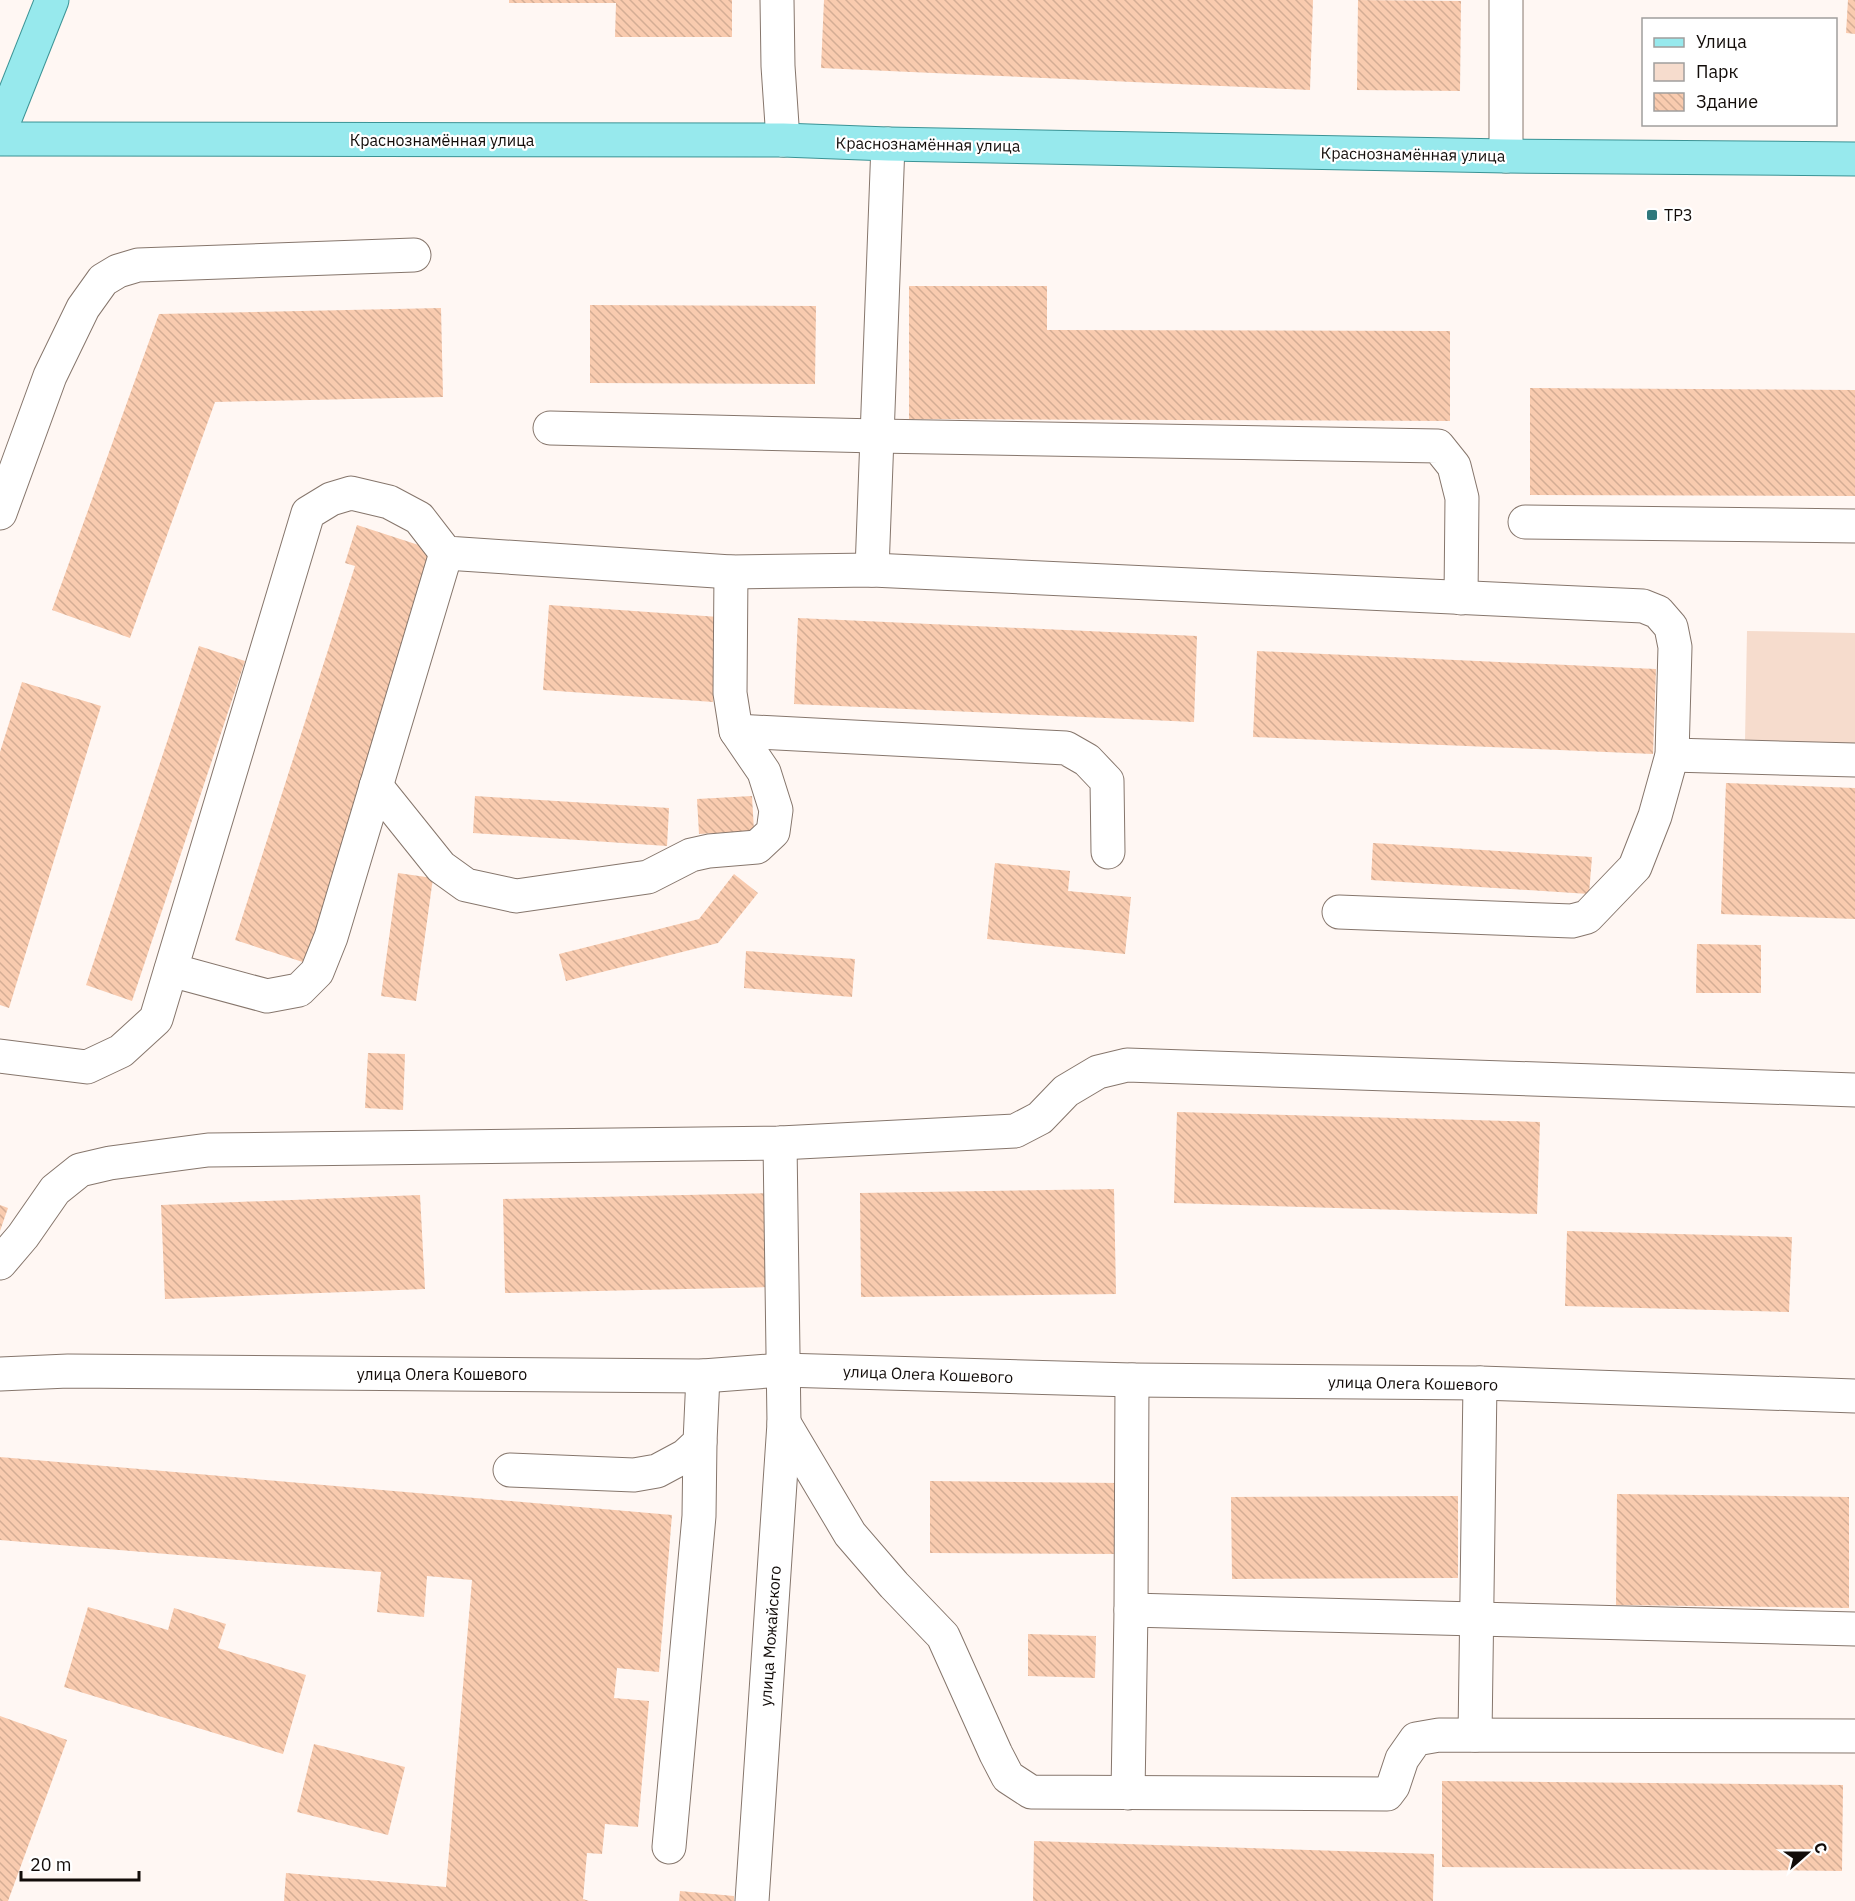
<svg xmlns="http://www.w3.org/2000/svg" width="1855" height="1901" font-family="'IBM Plex Sans',sans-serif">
<defs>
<pattern id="building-back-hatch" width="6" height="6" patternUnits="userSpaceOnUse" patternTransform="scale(1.5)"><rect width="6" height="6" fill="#f9cbaf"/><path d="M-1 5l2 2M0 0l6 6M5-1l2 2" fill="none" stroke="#d4ad95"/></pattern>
</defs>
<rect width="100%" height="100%" fill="#fff7f3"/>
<polygon fill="#f6dccd" points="1747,631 1855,633 1855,744 1745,742"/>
<g fill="url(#building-back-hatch)">
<polygon points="509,0 732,0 732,37 615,37 616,3 509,3"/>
<polygon points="824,0 1313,0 1310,90 821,68"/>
<polygon points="1358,0 1461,1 1460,91 1357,90"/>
<polygon points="1848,0 1855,0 1855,34 1846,33"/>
<polygon points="909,286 1047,286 1047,330 1450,331 1450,421 909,419"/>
<polygon points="590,305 816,306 815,384 590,383"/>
<polygon points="441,308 443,397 215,402 130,638 52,610 159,314"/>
<polygon points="1530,388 1855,390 1855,496 1530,495"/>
<polygon points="357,525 434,550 312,965 235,940 355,566 345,563"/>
<polygon points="549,605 719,617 713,702 543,690"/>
<polygon points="798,618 1197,636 1194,722 794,704"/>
<polygon points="199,646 245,661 132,1001 86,985"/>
<polygon points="1257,651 1656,669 1653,754 1253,737"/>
<polygon points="22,682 101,706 9,1008 0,1005 0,752"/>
<polygon points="1726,783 1855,788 1855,919 1721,914"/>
<polygon points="475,796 669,808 667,846 473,833"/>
<polygon points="752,796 754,831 699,834 697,799"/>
<polygon points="1373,843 1592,857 1589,894 1371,880"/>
<polygon points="995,863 1070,871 1068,891 1131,897 1125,954 987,939"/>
<polygon points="398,873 433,878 416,1001 381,996"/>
<polygon points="734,874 758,893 718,943 566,981 559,954 699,919"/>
<polygon points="1697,944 1761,945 1761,993 1696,993"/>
<polygon points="746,951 855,959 852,997 744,988"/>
<polygon points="368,1053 405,1054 403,1110 365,1108"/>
<polygon points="1177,1112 1540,1122 1537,1214 1174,1203"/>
<polygon points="1114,1189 1116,1294 861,1297 860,1193"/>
<polygon points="774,1193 777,1287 505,1293 503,1199"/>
<polygon points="420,1195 425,1289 165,1299 161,1205"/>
<polygon points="0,1205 8,1208 0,1231"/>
<polygon points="1567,1231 1792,1237 1789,1312 1565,1306"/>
<polygon points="0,1457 672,1515 659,1672 617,1668 614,1698 649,1701 638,1827 605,1824 602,1854 587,1853 583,1899 589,1901 284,1901 286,1873 446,1887 472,1580 427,1576 424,1617 377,1612 381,1572 0,1540"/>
<polygon points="930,1481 1119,1483 1119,1554 930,1553"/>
<polygon points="1617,1494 1849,1497 1849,1608 1616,1605"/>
<polygon points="1458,1496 1458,1578 1232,1579 1231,1497"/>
<polygon points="88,1607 168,1630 174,1608 226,1624 218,1648 306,1675 283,1754 64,1687"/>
<polygon points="1028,1634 1096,1636 1095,1678 1028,1676"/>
<polygon points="0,1716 67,1740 8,1901 0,1901"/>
<polygon points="314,1744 405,1767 388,1835 297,1812"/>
<polygon points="1442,1781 1843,1785 1842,1871 1442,1867"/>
<polygon points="1034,1841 1434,1854 1433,1901 1033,1901"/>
<polygon points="680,1891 734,1896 734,1901 679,1901"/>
</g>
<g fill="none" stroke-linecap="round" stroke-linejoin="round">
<g stroke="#86766c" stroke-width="35">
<g id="minor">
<polyline points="777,0 778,66 783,140"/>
<polyline points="1506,156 1506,0"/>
<polyline points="550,428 877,436 1438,446 1454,466 1462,498 1461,598"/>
<polyline points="0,513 50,376 83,308 103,280 118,271 138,265 414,255"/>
<polyline points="1525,522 1855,526"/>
<polyline points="872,570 888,144"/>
<polyline points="736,731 1066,748 1087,760 1107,781 1108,852"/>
<polyline points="1672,755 1855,760"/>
<polyline points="376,786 441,867 466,885 516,896 648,877 691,855 709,851 757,847 773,832 776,810 764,772 736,731 730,693 731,572"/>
<polyline points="171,970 267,996 299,990 317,972 331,937 446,553"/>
<polyline points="0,1056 87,1067 121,1051 156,1019 308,513 331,499 351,493 389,502 419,518 446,553 731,572 872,570 1643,606 1658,612 1671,627 1675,647 1672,755 1655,816 1635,867 1587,917 1572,921 1339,912"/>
<polyline points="0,1263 23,1236 55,1190 80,1170 110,1163 208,1150 780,1143 1015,1131 1040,1118 1066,1091 1098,1072 1127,1065 1855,1090"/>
<polyline points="0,1374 68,1371 703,1376 782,1370 1132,1380 1480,1383 1855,1396"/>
<polyline points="784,1423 850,1534 894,1585 943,1636 996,1754 1008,1777 1031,1792 1387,1794 1393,1786 1402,1759 1416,1739 1439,1735 1855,1736"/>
<polyline points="510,1470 634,1475 657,1471 685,1456 700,1442 703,1376"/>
<polyline points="1131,1610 1132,1380"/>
<polyline points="1475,1735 1480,1383"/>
<polyline points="1128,1793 1131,1610 1855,1629"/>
<polyline points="669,1847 699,1516 700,1442"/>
<polyline points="752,1901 784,1423 780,1143"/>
</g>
</g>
<g stroke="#3b9395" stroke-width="35">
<g id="major">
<polyline points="0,131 52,0"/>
<polyline points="0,139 783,140 888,144 1506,156 1855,159"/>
</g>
</g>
<use href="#minor" stroke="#fff" stroke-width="33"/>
<use href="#major" stroke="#97e9ed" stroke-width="33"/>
</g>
<rect fill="#2f787c" stroke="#fff" stroke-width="2" x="1646" y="209" width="12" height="12" rx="3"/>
<g text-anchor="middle" stroke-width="4.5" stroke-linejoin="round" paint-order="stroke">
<g font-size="16" fill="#120c09" stroke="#fff">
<text x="442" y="146">Краснознамённая улица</text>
<text transform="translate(928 144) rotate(1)" y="6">Краснознамённая улица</text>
<text transform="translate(1413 154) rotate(1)" y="6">Краснознамённая улица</text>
<text x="442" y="1380">улица Олега Кошевого</text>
<text transform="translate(928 1374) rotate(2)" y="6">улица Олега Кошевого</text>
<text transform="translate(1413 1383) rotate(1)" y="6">улица Олега Кошевого</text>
<text transform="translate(770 1636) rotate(-86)" y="6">улица Можайского</text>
</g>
<g font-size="16" fill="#120c09" stroke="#fff" text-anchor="start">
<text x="1664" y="221">ТРЗ</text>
</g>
</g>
<rect x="1642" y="18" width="195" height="108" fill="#ffffff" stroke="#a09e9d" stroke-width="1.5"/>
<rect x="1654" y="38" width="30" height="9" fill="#97e9ed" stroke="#a09e9d" stroke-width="1.5"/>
<text x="1696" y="48" font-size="18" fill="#120c09">Улица</text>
<rect x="1654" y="63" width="30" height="18" fill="#f6dccd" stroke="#a09e9d" stroke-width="1.5"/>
<text x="1696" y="78" font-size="18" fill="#120c09">Парк</text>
<rect x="1654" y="93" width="30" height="18" fill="url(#building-back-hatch)" stroke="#a09e9d" stroke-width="1.5"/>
<text x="1696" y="108" font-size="18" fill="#120c09">Здание</text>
<g transform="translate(1807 1853) rotate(69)" stroke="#ffffff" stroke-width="4.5" paint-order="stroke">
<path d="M0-4.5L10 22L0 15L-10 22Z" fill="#120c09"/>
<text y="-9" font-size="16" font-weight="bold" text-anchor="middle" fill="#120c09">С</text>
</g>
<path d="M21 1871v9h118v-9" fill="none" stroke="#120c09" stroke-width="3"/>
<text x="30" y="1871" font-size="18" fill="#120c09" stroke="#ffffff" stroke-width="4.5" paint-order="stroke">20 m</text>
</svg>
